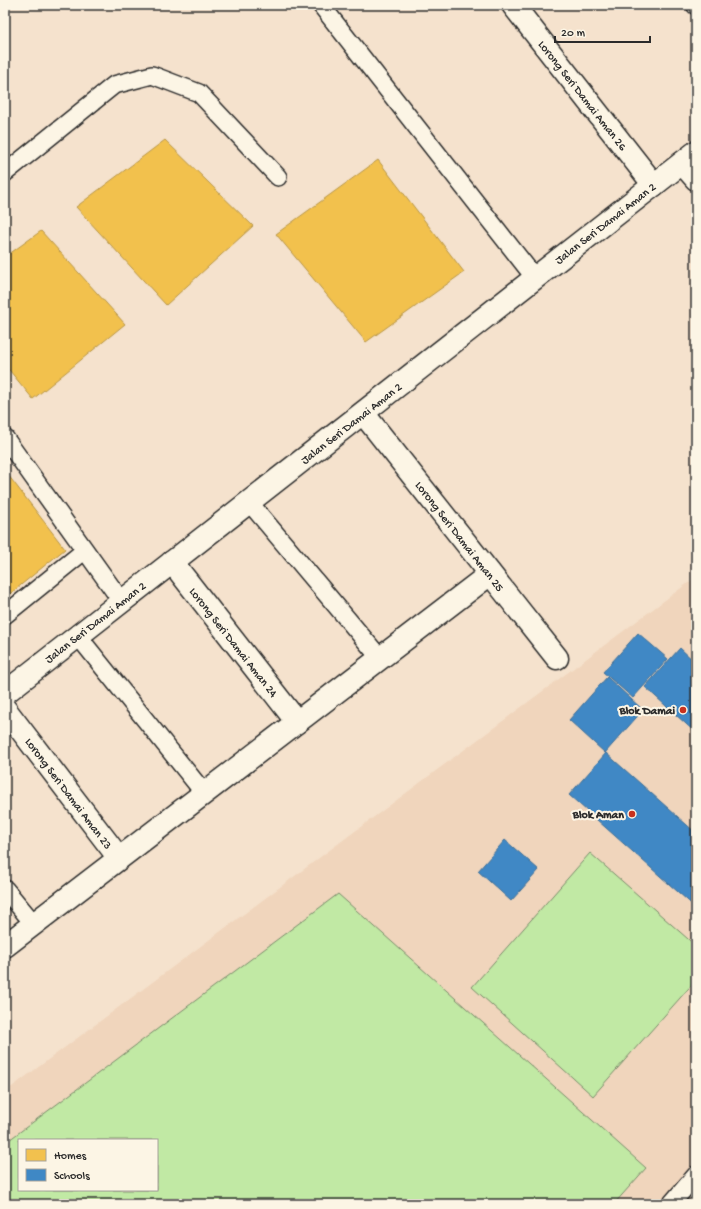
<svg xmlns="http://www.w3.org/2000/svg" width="701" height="1209" font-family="'Gochi Hand',sans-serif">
<rect width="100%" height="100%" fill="#f5e2cd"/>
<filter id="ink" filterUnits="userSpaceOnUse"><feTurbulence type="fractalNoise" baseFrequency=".025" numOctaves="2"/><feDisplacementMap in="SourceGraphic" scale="8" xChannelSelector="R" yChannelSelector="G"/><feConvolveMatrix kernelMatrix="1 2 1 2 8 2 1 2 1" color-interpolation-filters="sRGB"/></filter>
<g filter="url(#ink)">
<path fill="#f0d5bc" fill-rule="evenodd" d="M 696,577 L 696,1204 L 5,1204 L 5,1092 ZM 19,1140 L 157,1140 L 157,1190 L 19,1190 Z"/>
<g fill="#c1e9a4" stroke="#768a68" fill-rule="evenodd">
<polygon points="590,853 696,946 696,980 593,1096 472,987"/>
<path d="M 338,894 L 646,1168 L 614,1204 L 5,1204 L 5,1143 ZM 19,1140 L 157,1140 L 157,1190 L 19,1190 Z"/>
</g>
<g fill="#f2c14e" stroke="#b69444">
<polygon points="165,140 253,226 166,305 76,207"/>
<polygon points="378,160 464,272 366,342 276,234"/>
<polygon points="41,231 125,324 33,399 5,365 5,257"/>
<polygon points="5,471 65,549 5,598"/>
</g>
<g fill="#3f88c5" stroke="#396c97">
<polygon points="638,633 668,659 633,698 603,672"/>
<polygon points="680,648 696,663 696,733 645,687"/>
<polygon points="607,677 643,710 605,753 569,720"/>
<polygon points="606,753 696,833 696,908 569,795"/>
<polygon points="505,840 539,870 511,901 478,871"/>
</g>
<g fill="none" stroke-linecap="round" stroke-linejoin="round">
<g stroke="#2b2b2b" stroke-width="20">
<g id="lane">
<polyline points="321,5 535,278"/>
<polyline points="695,5 696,6"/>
<polyline points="5,173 114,85 152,75 199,93 278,177"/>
<polyline points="5,438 122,602"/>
<polyline points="249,502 380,658"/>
<polyline points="5,615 84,551"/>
<polyline points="78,636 204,793"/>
<polyline points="5,889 34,924"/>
<polyline points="671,1204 696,1175"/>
</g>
</g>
<g stroke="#2b2b2b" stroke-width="25">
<g id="street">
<polyline points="513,5 654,185"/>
<polyline points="682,163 696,179"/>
<polyline points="363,413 557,658"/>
<polyline points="172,562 297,722"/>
<polyline points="5,693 696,152"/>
<polyline points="5,709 119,858"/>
<polyline points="5,946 490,574"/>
</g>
</g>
<use href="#lane" stroke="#fcf5e5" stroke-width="17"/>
<use href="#street" stroke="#fcf5e5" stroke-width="22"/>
</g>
</g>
<g fill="#c8321e" stroke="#fcf5e5" stroke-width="1.5">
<circle cx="683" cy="710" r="4"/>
<circle cx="632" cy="814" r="4"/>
</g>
<g text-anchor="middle" stroke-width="4" stroke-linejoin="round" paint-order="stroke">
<g font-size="12" fill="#2b2b2b" stroke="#fcf5e5">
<text transform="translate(583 95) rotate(52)" y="4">Lorong Seri Damai Aman 26</text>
<text transform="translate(605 223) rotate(-38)" y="4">Jalan Seri Damai Aman 2</text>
<text transform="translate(351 423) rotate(-38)" y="4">Jalan Seri Damai Aman 2</text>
<text transform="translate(460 536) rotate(52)" y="4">Lorong Seri Damai Aman 25</text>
<text transform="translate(95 622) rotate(-38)" y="4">Jalan Seri Damai Aman 2</text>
<text transform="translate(234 642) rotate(52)" y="4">Lorong Seri Damai Aman 24</text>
<text transform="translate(69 793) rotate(53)" y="4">Lorong Seri Damai Aman 23</text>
</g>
<g font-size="12" font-weight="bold" fill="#2b2b2b" stroke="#fcf5e5" text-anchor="end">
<text x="675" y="714">Blok Damai</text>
<text x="624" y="818">Blok Aman</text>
</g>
</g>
<rect width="701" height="1209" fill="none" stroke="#fcf5e5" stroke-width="20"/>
<rect x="10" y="10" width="681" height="1189" fill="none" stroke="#2b2b2b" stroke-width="1.5" filter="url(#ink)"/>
<rect x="18" y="1139" width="140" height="52" fill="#fcf5e5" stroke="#a8a49b"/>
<rect x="26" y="1149" width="20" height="12" fill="#f2c14e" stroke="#a8a49b"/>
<text x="54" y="1159" font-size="12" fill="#2b2b2b">Homes</text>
<rect x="26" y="1169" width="20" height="12" fill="#3f88c5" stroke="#a8a49b"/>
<text x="54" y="1179" font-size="12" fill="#2b2b2b">Schools</text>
<path d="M555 36v6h95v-6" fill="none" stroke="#2b2b2b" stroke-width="2"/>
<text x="561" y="36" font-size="12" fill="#2b2b2b" stroke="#fcf5e5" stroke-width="3" paint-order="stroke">20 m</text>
</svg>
